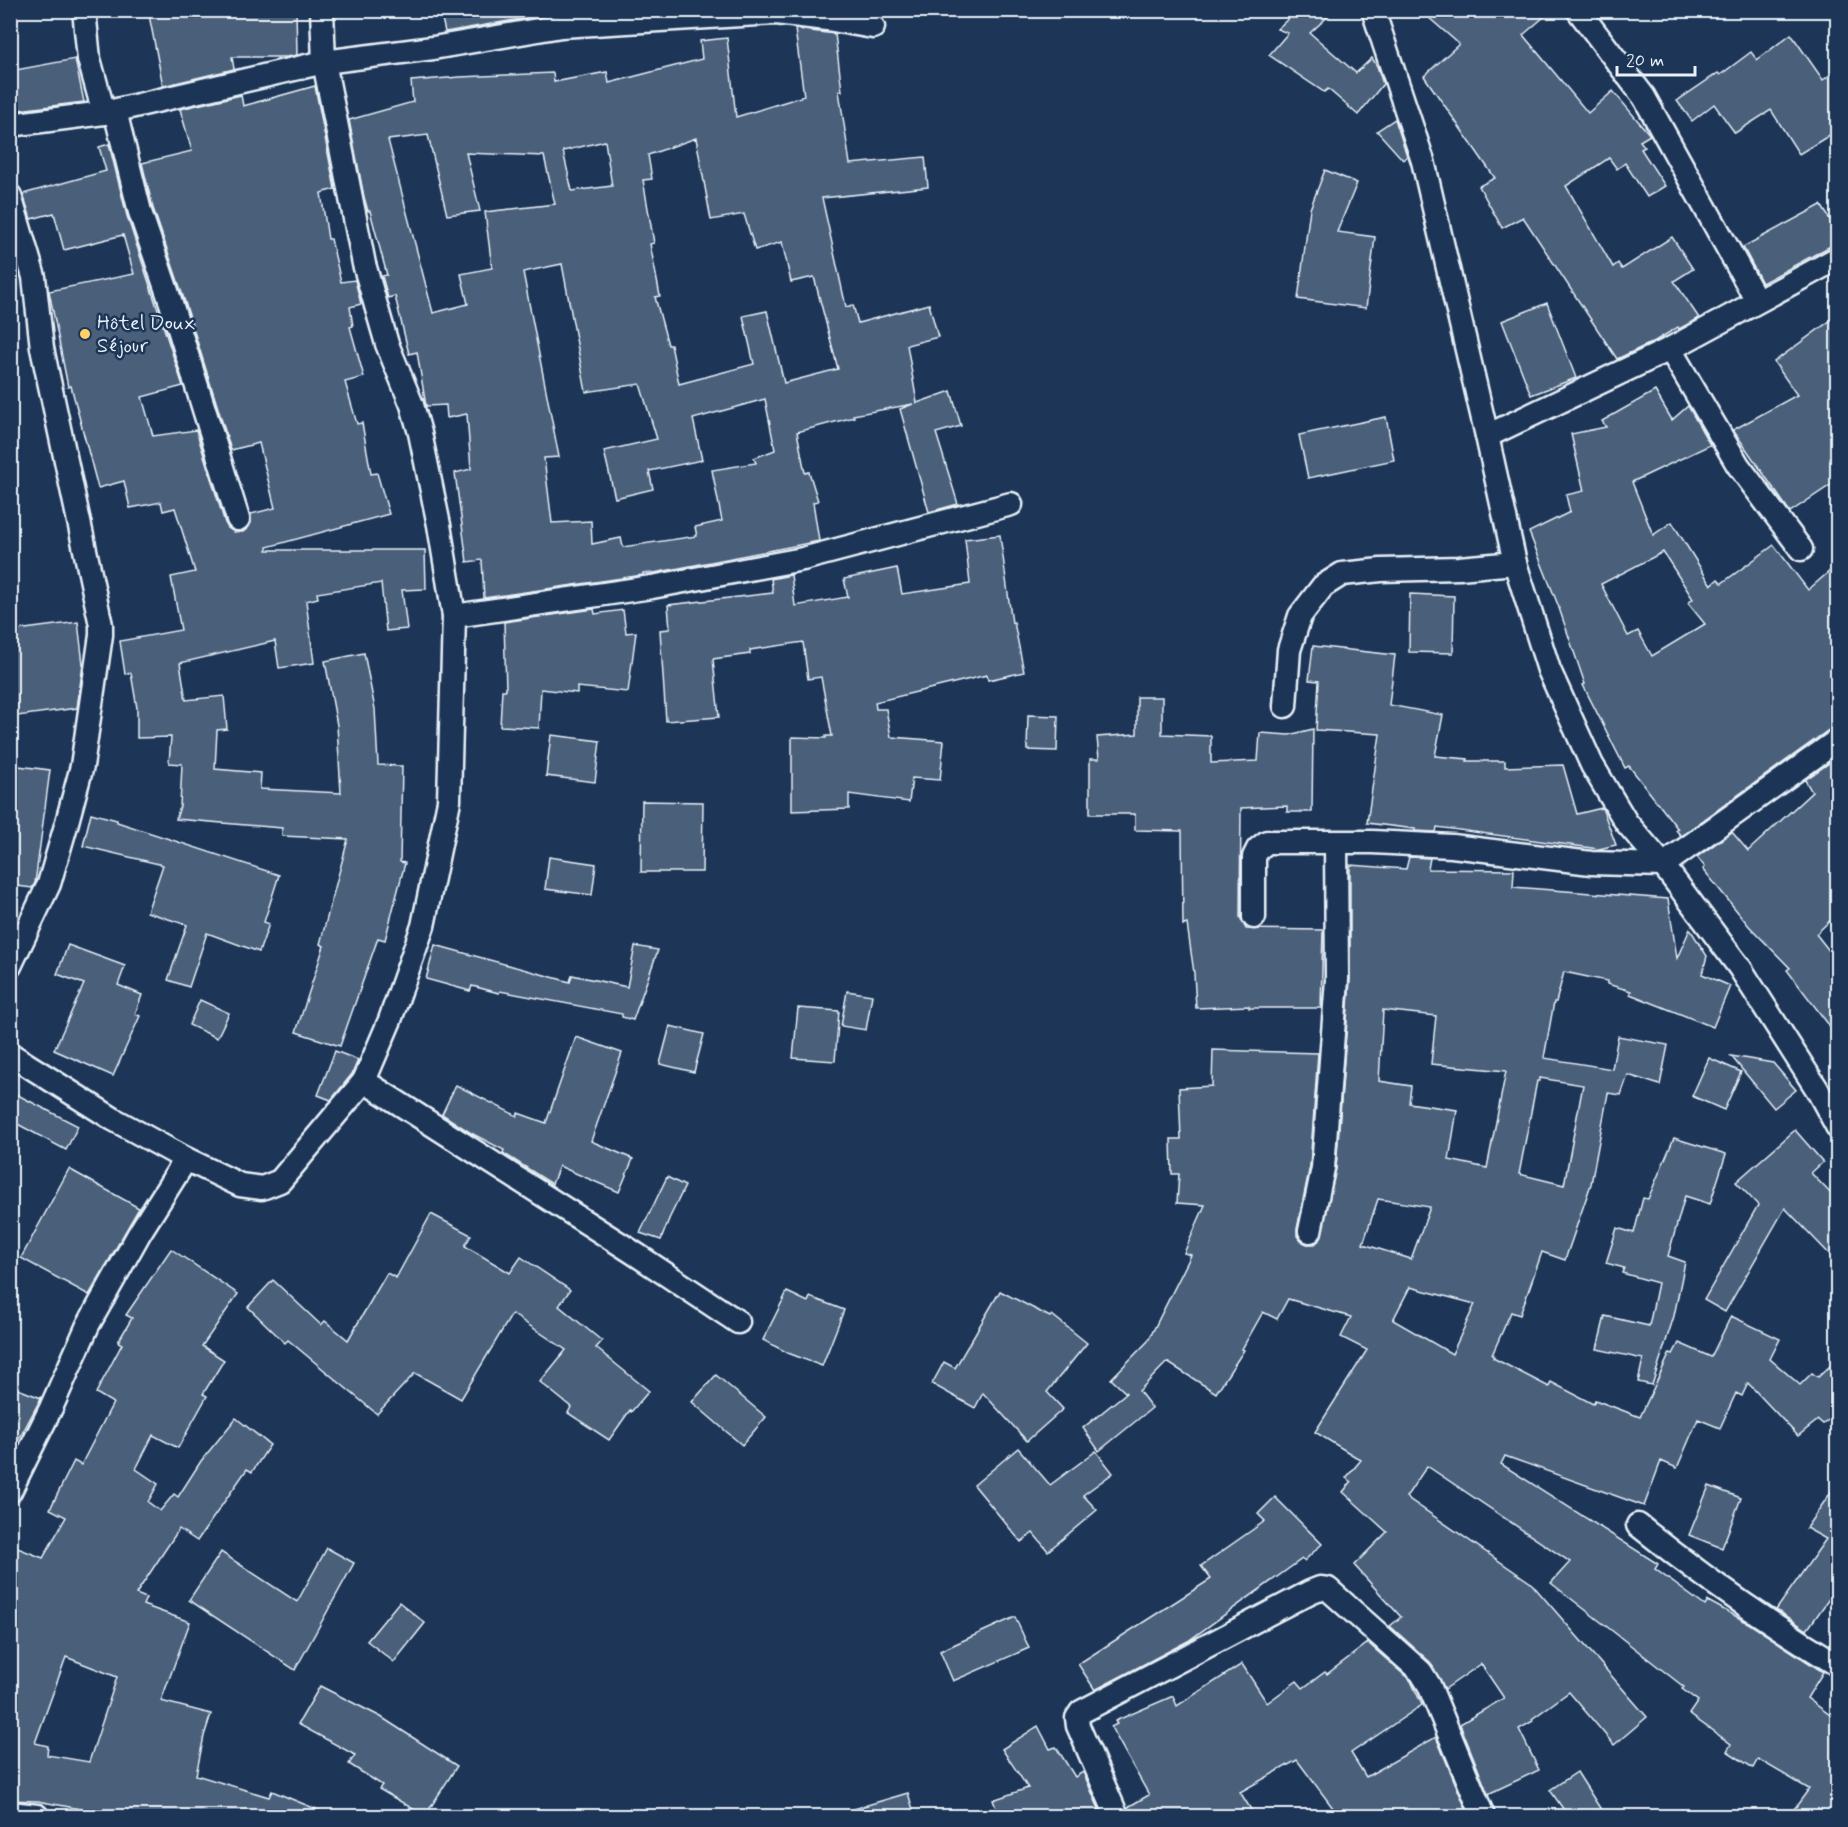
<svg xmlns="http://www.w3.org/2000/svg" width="1848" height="1827" font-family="Mynerve,sans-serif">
<rect width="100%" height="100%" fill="#1d3557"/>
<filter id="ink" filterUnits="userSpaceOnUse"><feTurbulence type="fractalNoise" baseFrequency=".0167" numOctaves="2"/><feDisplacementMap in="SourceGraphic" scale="12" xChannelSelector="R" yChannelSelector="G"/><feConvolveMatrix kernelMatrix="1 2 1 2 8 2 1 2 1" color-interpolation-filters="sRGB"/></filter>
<g filter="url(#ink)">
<g fill="#495e7a" stroke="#e8f1f8" stroke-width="1.5" fill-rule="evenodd">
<polygon points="148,10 296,10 297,55 287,57 232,57 234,69 163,86"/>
<polygon points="440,10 526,10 526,18 445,32"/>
<polygon points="1298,10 1335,10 1310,33 1356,73 1372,58 1377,66 1383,84 1358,115 1328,89 1324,92 1269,55 1288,33 1277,29"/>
<polygon points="1420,10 1552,10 1523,35 1588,113 1613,91 1650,135 1640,141 1645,147 1641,149 1665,186 1647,197 1625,163 1617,169 1609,158 1566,186 1613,267 1618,263 1622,269 1672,237 1693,269 1674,281 1699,318 1679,329 1678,327 1655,341 1617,359 1523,217 1502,228 1479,186 1495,178 1424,76 1459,44"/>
<path d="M 795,29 L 835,34 L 842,91 L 839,91 L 850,164 L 925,157 L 928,187 L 822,198 L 846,307 L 853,305 L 858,323 L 929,304 L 938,337 L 907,345 L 917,403 L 951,391 L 961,426 L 936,433 L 958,504 L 929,512 L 900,409 L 913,404 L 853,415 L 854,417 L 797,432 L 805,473 L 809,472 L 818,501 L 813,502 L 819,541 L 654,573 L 643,573 L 643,575 L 484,598 L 482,560 L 467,562 L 455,473 L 471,469 L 467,414 L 447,418 L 446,405 L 426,406 L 417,352 L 409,354 L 395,296 L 388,298 L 382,276 L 387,275 L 370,211 L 368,211 L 364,197 L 349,120 L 413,102 L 411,81 L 460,77 L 553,73 L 554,82 L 607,72 L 609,83 L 702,59 L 700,41 L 727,38 L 736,117 L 804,96 ZM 428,135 L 447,215 L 480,211 L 466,153 L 544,156 L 555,204 L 485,212 L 492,268 L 461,274 L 468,304 L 433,313 L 388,140 ZM 696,138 L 711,220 L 744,214 L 755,250 L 782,242 L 791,282 L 814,277 L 838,369 L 784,383 L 767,311 L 743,316 L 754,364 L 679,384 L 671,345 L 668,345 L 655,297 L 660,296 L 650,244 L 654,243 L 643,180 L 652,179 L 648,155 ZM 605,141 L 612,186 L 572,191 L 563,151 ZM 562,264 L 586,392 L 640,384 L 657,439 L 604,451 L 615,498 L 653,489 L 649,471 L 702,460 L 693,419 L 765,399 L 775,450 L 754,458 L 756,463 L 712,470 L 722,521 L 695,527 L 697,536 L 623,547 L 621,538 L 592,544 L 591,521 L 552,523 L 544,458 L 559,457 L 523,272 Z"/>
<polygon points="1791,34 1823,80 1838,69 1838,130 1799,154 1771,110 1735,133 1714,104 1692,121 1677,101 1718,73 1720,75 1751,52 1757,60"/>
<polygon points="75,59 84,102 10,111 10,71"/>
<polygon points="315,86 335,189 321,193 328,239 331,239 341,282 355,280 361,304 350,307 353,326 350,327 364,377 345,382 357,424 362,423 371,474 377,473 389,514 267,547 267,550 425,550 426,589 402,590 407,629 386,631 381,583 317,593 318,598 306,601 314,663 279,668 275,641 180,663 186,700 224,696 227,729 217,730 215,769 261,773 260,789 341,793 337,725 325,661 364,653 375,709 378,765 402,766 400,862 405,863 385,940 378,938 340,1046 296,1032 324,946 320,944 348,839 282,836 282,828 176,819 180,806 182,764 169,763 171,737 137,738 137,708 131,673 125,674 120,641 181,630 171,577 195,572 175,508 163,511 161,502 130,508 124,481 98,488 71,386 68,387 49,291 134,274 123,235 64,250 54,213 31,219 23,194 106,171 99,147 109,144 127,216 183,386 142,397 153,436 196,430 225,523 228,528 234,532 243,532 248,528 251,523 251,514 275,508 259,443 231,450 184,299 153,208 142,163 192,151 180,109 241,95 243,106"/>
<polygon points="1395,119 1407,156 1403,160 1377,131"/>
<polygon points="1325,170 1357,183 1337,232 1375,237 1366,308 1298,299 1310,209"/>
<polygon points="1821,205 1838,232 1838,242 1762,283 1743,247"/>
<polygon points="1547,303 1576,378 1531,395 1502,321"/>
<polygon points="1838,315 1838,480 1790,512 1733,430 1797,395 1774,362"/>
<path d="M 1655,391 L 1672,420 L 1688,406 L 1710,445 L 1632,482 L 1653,535 L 1672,522 L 1711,585 L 1718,579 L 1722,583 L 1774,545 L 1808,590 L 1838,564 L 1838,727 L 1830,729 L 1681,836 L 1676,830 L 1678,829 L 1629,766 L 1625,768 L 1583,685 L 1585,684 L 1558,605 L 1529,532 L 1570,512 L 1566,495 L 1584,491 L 1571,434 L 1606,427 L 1602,421 ZM 1663,552 L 1693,599 L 1688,603 L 1705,624 L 1652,656 L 1638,631 L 1628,636 L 1601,584 Z"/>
<polygon points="1386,417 1394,460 1308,478 1299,435"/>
<polygon points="1000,535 1012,623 1014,622 1024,672 988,680 987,675 875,702 876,709 886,709 891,737 944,741 940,780 912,778 909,802 849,794 849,809 792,811 792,737 826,738 826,736 832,736 821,677 808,679 803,642 750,650 750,654 713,659 719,717 666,721 660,630 670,629 668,605 773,593 771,579 791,575 795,606 848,597 844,579 897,568 902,594 970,584 965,539"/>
<polygon points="1410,594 1454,596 1453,653 1409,652"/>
<polygon points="594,609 595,614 623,610 626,633 636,632 628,692 577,687 577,693 541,689 539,728 500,726 502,690 506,690 504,622"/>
<polygon points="78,622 83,664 77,708 10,717 10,631"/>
<polygon points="1313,646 1395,655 1389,705 1443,715 1435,756 1468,759 1467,761 1505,761 1505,767 1563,765 1577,814 1602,808 1616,845 1599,849 1437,827 1436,832 1415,831 1415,829 1367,823 1380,734 1316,730 1319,681 1309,680"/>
<polygon points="1137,697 1162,697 1162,734 1211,736 1211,763 1258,761 1260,733 1289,735 1313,729 1312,812 1287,812 1287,806 1241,808 1240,917 1246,929 1323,930 1321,1008 1249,1008 1249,1006 1196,1008 1194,973 1187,924 1183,925 1182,831 1135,830 1135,814 1090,814 1090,759 1099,759 1097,737 1137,734"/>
<polygon points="1028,715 1058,716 1057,751 1027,750"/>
<polygon points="551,735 600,741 595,782 546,776"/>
<polygon points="1838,757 1838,913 1816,934 1838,962 1838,1037 1787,970 1790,968 1749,926 1703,869 1705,867 1697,857 1732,832 1748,851 1812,792 1805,780"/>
<polygon points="10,765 50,770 35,883 32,888 10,885"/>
<polygon points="642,801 703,802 702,872 641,872"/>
<polygon points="91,813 117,820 117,822 279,875 264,922 269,924 259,952 207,933 189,987 168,980 187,925 147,912 163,865 83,846"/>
<polygon points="549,857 596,864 592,895 545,889"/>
<path d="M 1409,857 L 1430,858 L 1428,869 L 1514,870 L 1513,887 L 1668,899 L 1677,958 L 1690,929 L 1707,956 L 1702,974 L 1730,986 L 1713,1027 L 1630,994 L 1631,991 L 1607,984 L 1607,981 L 1564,972 L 1556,1002 L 1554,1002 L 1544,1058 L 1612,1069 L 1618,1036 L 1668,1045 L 1660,1085 L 1628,1075 L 1621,1095 L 1608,1093 L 1591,1184 L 1565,1260 L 1542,1252 L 1520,1315 L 1511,1312 L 1492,1355 L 1494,1357 L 1493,1358 L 1549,1387 L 1551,1382 L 1593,1404 L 1595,1400 L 1640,1417 L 1670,1353 L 1673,1354 L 1679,1343 L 1711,1357 L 1731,1316 L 1780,1339 L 1770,1359 L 1800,1385 L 1812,1373 L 1818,1377 L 1838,1359 L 1838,1413 L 1823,1424 L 1818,1420 L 1798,1436 L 1748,1383 L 1742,1396 L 1736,1393 L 1720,1428 L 1698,1419 L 1677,1468 L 1661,1461 L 1644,1506 L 1505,1456 L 1501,1464 L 1658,1564 L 1655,1569 L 1705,1606 L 1708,1601 L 1750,1624 L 1823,1672 L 1807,1698 L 1838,1721 L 1838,1816 L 1789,1816 L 1809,1789 L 1758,1759 L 1753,1768 L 1727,1751 L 1731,1744 L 1689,1714 L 1698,1701 L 1682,1689 L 1684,1687 L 1551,1583 L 1570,1562 L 1427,1466 L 1406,1497 L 1531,1583 L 1647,1717 L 1614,1745 L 1569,1692 L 1532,1719 L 1533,1721 L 1519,1729 L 1539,1770 L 1488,1794 L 1460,1724 L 1504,1698 L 1481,1664 L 1445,1689 L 1430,1662 L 1390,1626 L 1401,1617 L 1354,1565 L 1387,1532 L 1343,1492 L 1351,1482 L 1346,1478 L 1361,1460 L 1315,1432 L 1367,1350 L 1341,1337 L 1351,1317 L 1288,1299 L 1277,1319 L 1263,1312 L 1242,1349 L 1244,1350 L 1216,1393 L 1167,1362 L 1139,1391 L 1152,1408 L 1099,1451 L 1083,1428 L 1126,1393 L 1111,1379 L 1148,1341 L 1191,1255 L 1184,1253 L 1205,1205 L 1177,1203 L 1179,1174 L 1172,1174 L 1171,1139 L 1181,1139 L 1179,1088 L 1212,1086 L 1213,1050 L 1318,1053 L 1310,1166 L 1297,1229 L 1297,1236 L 1301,1241 L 1307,1244 L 1315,1244 L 1320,1239 L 1336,1169 L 1350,980 L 1350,865 L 1406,869 ZM 1383,1010 L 1436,1016 L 1431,1064 L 1506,1071 L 1487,1168 L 1449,1160 L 1457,1110 L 1409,1103 L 1411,1086 L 1379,1081 ZM 1540,1078 L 1583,1085 L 1564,1185 L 1519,1174 L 1537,1081 L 1540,1081 ZM 1378,1199 L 1430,1207 L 1411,1259 L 1363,1244 ZM 1410,1287 L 1475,1304 L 1452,1354 L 1393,1320 Z"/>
<polygon points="68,945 125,966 118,985 142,995 135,1014 140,1016 113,1076 54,1050 84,984 57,974"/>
<polygon points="435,945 570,982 572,975 627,987 635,946 658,950 633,1020 622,1017 622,1014 500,991 499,993 472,986 470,991 426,979"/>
<polygon points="847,991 872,995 866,1030 841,1026"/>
<polygon points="200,1000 229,1013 217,1038 189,1025"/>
<polygon points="798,1008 839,1011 835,1061 793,1058"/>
<polygon points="670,1026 704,1034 694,1072 660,1064"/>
<polygon points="576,1037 622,1053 591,1141 633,1159 619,1192 559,1166 552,1184 503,1153 504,1150 471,1133 442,1114 456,1085 517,1116 518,1113 546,1123"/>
<polygon points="335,1051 358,1060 352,1074 331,1100 318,1095"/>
<polygon points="1731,1056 1773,1063 1796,1090 1774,1108"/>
<polygon points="1709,1058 1741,1072 1724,1110 1692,1096"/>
<polygon points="10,1091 78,1126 66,1150 10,1120"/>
<polygon points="1795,1130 1823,1162 1811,1173 1838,1201 1838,1263 1785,1208 1725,1312 1704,1300 1758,1205 1736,1182"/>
<polygon points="1674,1138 1726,1154 1710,1204 1685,1196 1668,1256 1685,1262 1674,1316 1652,1385 1638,1382 1643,1359 1597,1349 1605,1316 1649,1326 1658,1283 1622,1273 1624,1268 1606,1263 1617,1228 1634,1233 1643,1198 1648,1199"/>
<polygon points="69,1169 139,1208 89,1295 21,1258"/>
<polygon points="667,1177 685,1186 669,1219 661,1240 640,1233"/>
<polygon points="431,1214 471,1235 465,1246 510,1273 521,1257 570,1290 559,1306 602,1341 596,1348 649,1391 631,1412 630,1410 609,1440 568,1413 571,1407 540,1382 566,1350 512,1314 461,1399 415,1373 377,1414 288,1340 285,1343 248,1307 273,1280 321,1325 325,1321 348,1340 387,1273 396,1278"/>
<path d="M 171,1249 L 238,1294 L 202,1346 L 224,1360 L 203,1394 L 207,1396 L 178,1448 L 153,1435 L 136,1469 L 158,1484 L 148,1502 L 160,1511 L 174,1494 L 178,1497 L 201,1461 L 236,1418 L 270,1445 L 252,1472 L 247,1469 L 197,1541 L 179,1529 L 136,1594 L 146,1598 L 143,1605 L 190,1622 L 161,1701 L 211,1714 L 204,1736 L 196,1775 L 269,1797 L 272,1791 L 333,1816 L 119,1816 L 37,1801 L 10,1800 L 10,1545 L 43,1558 L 66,1517 L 50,1509 L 74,1461 L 81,1465 L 113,1403 L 96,1393 L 122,1344 L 118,1342 L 132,1318 L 126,1315 ZM 66,1657 L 117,1677 L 89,1762 L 47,1755 L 48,1746 L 35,1743 Z"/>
<polygon points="1000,1291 1050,1317 1052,1315 1087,1343 1047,1392 1063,1409 1027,1441 983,1393 975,1408 932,1384 944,1362 955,1368"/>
<polygon points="787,1292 808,1302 810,1297 844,1310 822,1366 788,1353 763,1340"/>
<polygon points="716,1375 766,1417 742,1445 692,1402"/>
<polygon points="10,1386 41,1398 10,1456"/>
<polygon points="1018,1448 1050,1485 1096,1451 1113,1473 1083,1495 1097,1510 1048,1551 1033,1533 1021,1542 974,1485"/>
<polygon points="1838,1482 1838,1586 1807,1630 1776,1610 1826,1539 1806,1528"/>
<polygon points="1709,1486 1741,1498 1722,1548 1689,1535"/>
<polygon points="1275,1497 1322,1544 1304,1561 1302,1559 1188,1641 1095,1690 1078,1664 1211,1579 1201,1566 1265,1521 1258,1514"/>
<polygon points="327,1548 354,1563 295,1670 189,1600 221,1552 297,1602"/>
<polygon points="399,1602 425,1623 394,1662 367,1641"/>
<polygon points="1015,1617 1029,1648 953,1681 940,1651"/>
<polygon points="1368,1643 1411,1681 1422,1705 1351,1753 1366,1777 1436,1737 1469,1816 1339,1816 1297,1760 1240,1792 1255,1816 1130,1816 1128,1807 1149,1795 1111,1727 1117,1724 1115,1721 1173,1696 1177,1706 1242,1664 1267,1703 1297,1681 1303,1688 1325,1672 1327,1674"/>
<polygon points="320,1686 381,1717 457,1766 425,1816 379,1789 382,1785 349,1764 355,1755 298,1724"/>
<polygon points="1038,1726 1050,1749 1056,1747 1075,1777 1083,1772 1102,1816 999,1816 993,1800 1028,1788 1002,1749"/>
<polygon points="1577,1772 1605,1816 1568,1816 1550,1790"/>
<polygon points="908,1793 915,1816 848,1816 847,1811"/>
</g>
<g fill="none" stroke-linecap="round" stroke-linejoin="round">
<g stroke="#e8f1f8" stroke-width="27">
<g id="street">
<polyline points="84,10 89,59 104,113"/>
<polyline points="1373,10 1423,161 1487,436 1515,563 1549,670 1592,765 1626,822 1663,865 1740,968 1817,1089 1838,1128"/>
<polyline points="1578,10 1644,97 1757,301"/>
<polyline points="115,111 140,212 171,303 238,519"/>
<polyline points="10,125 104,113 324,62 433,48 561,26 776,13 827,19 873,27"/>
<polyline points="10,196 34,277 42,348 101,625 101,635 82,766 67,822 49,884 10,966"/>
<polyline points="1670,349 1738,465 1801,549"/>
<polyline points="1487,436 1670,349 1838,258"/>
<polyline points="454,616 652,587 803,559 1011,504"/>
<polyline points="1285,706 1289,650 1300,616 1323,586 1342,574 1381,570 1459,568 1515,563"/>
<polyline points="1254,917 1254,857 1258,849 1267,842 1372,842 1452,846 1591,863 1663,865 1838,740"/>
<polyline points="10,1054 113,1119 186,1159"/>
<polyline points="364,1081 631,1251 738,1322"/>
<polyline points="1310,1231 1323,1168 1337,979 1336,843"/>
<polyline points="10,1491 51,1408 88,1325 140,1232 186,1159 240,1185 262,1188 280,1181 364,1081 390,1020 423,926 449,801 454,616 439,525 420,433 412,405 387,344 364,264 324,62 322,10"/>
<path d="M 1638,1525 C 1702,1577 1767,1622 1838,1665"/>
<polyline points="10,1813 37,1816"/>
<polyline points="1117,1816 1078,1726 1077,1718 1081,1712 1310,1592 1320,1588 1328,1589 1421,1672 1429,1685 1483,1816"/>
</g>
</g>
<use href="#street" stroke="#1d3557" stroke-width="22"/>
</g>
</g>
<circle fill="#ffd166" stroke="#1d3557" stroke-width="2" cx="85" cy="334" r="6"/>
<g text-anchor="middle" stroke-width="5" stroke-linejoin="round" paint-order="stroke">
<g font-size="20" fill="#e8f1f8" stroke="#1d3557" text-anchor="start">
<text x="97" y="329">Hôtel Doux<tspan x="97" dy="23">Séjour</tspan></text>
</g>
</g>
<rect width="1848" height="1827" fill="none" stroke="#1d3557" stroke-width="36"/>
<rect x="18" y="18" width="1812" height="1791" fill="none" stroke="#e8f1f8" stroke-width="2" filter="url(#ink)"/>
<path d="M1617 66v9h78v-9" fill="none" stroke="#e8f1f8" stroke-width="3"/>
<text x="1626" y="66" font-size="18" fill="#e8f1f8" stroke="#1d3557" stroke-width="4.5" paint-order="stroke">20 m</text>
</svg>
